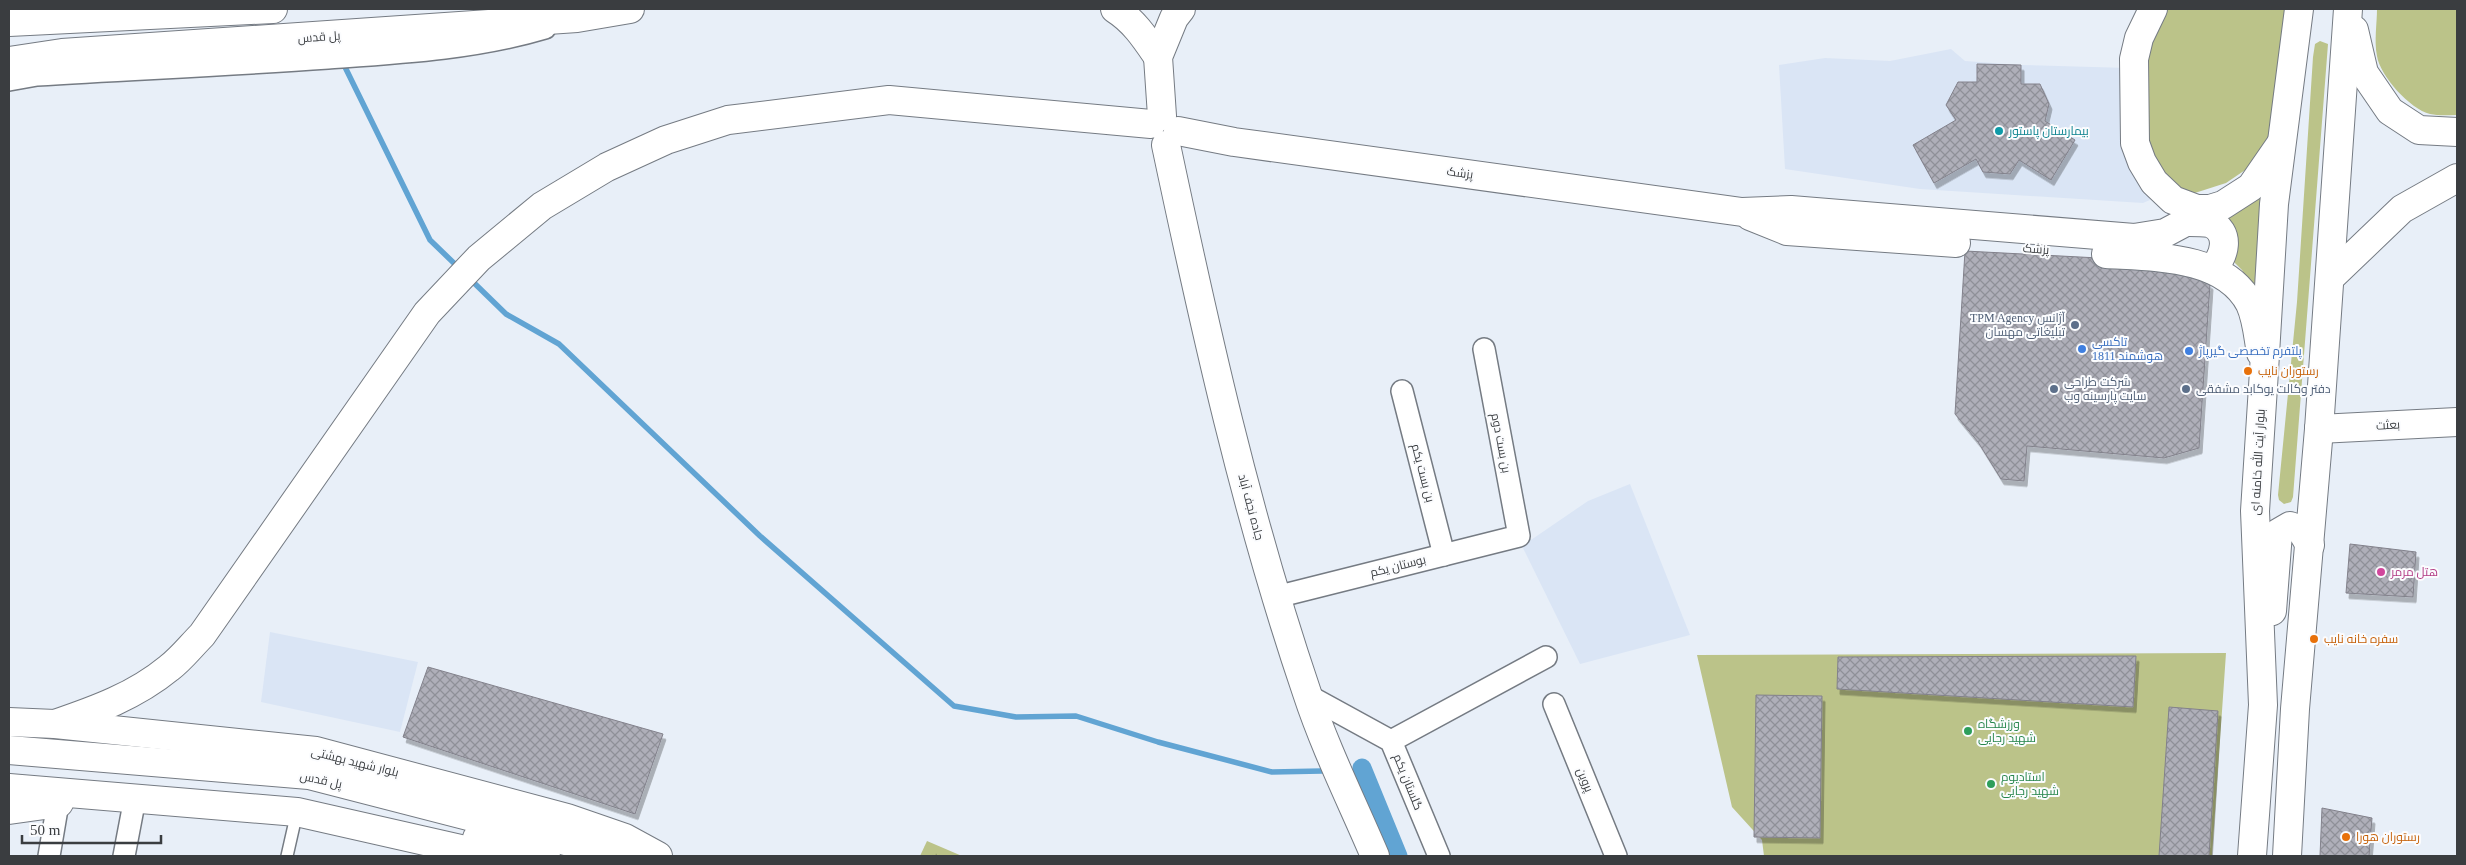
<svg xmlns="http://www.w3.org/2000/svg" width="2466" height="865" font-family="'Times New Roman',Cairo,serif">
<defs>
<pattern id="park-tufts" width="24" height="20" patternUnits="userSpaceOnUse" patternTransform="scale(1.25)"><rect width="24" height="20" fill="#bbc389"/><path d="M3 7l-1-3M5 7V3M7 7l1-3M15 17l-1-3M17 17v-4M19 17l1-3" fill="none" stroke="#99a071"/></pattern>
<pattern id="building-cross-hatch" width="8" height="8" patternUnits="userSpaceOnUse" patternTransform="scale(1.25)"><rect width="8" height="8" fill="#afafb9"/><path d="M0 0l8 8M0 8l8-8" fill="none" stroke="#8f9098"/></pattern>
<filter id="shadow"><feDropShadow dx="3" dy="5.5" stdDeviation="0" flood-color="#0004"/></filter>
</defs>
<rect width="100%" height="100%" fill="#e8eff8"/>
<g fill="#dae5f5">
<polygon points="1951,49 1965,61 2021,65 2128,68 2143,176 2150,200 2143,203 1920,189 1785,169 1779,65 1825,58 1890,61"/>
<polygon points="1630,484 1690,635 1580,664 1522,546 1588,501"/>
<polygon points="270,632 418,662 400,732 261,702"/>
</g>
<g fill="#bbc389">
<polygon points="2153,9 2299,9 2288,102 2257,162 2226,183 2173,200 2135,126"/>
<path d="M 2377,9 L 2457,9 L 2457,115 C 2448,115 2439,116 2430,114 C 2410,109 2380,76 2377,56 C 2374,41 2377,23 2377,9 Z"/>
<polygon points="2320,41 2328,44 2293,497 2291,502 2284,504 2279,500 2278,495 2297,302 2313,57 2315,44"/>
<polygon points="2268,180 2261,302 2242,270 2228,256 2224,220 2238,211"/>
<polygon points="2226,653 2212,856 1764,856 1762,840 1732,807 1697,655"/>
</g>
<polygon fill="url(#park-tufts)" points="927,841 962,856 920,856"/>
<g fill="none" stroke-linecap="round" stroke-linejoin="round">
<g stroke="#61a4d3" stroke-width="5.5">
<polyline points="345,67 430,240 459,268"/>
<polyline points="469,278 506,314 559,344 760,536 954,706 1016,717 1076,716 1158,742 1272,772 1322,771"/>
<polyline points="1356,768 1362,768"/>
</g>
<polyline stroke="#61a4d3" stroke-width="19" points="1362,768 1398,856"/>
</g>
<g fill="url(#building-cross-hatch)" stroke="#82818b" filter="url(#shadow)">
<polygon points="1977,64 2021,65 2021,84 2040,84 2049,104 2045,121 2075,140 2051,180 2019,160 2010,174 1983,172 1976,159 1934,183 1913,145 1956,120 1946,105 1958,82 1977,82"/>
<polygon points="1965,251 2175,262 2210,284 2199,448 2164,458 2027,446 2024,481 2001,479 1978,442 1955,414"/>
<polygon points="2350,544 2416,552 2413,597 2346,593"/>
<polygon points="2136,656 2133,707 1837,689 1838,657"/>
<polygon points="428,667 663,734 635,814 403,737"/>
<polygon points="1756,695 1822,696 1820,838 1754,837"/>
<polygon points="2169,707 2218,711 2209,856 2159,856"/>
<polygon points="2322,808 2372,818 2369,856 2320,856"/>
</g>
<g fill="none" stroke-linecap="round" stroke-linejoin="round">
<g stroke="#757b83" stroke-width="14">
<polyline id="lane" points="287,856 297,812"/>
</g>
<g stroke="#757b83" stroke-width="24">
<g id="street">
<path d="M 9,80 L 37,75 C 134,69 231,65 328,58 C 400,53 475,49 545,28"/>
<polyline points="1402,391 1444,555"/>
<polyline points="1276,597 1519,536 1484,349"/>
<polyline points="1307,695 1391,741 1439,856"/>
<polyline points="1554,704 1616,856"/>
<polyline points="1391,741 1546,657"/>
<polyline points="49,856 58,803"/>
<polyline points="124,856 135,798"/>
</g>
</g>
<g stroke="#757b83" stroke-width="30">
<g id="secondary">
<path d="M 1115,9 C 1134,21 1145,38 1158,57"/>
<polyline points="1162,116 1158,57 1174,18 1181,9"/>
<polyline points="1178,131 1234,142 1742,212 1791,210 2134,238 2165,233 2210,209"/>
<path d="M 1166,145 C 1205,329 1246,514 1307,693 C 1325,748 1352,802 1375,856"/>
<polyline points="1750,216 1787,231 1956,243"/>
<path d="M 2189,222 C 2195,222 2203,222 2209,223 C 2232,230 2225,259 2211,269"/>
<path d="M 2106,254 C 2153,257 2225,255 2250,304 C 2257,319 2258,337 2261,353"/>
<polyline points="2319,429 2457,422"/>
<path d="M 55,724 C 96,710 135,696 169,668 C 181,659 191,646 202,635 L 427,313 L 479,258 L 542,206 L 607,167 L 666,140 L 728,120 L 889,100 L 1151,124"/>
</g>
</g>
<g stroke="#757b83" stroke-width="30">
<g id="primary">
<polyline points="9,22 273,9"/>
<polyline points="9,61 62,53 577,18 630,9"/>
<polyline points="2272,611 2278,533 2290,526 2301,530 2310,545"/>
<polyline points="9,722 55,724 316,751 567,818 625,838 658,856"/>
<polyline points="9,750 309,775 624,856"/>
<polyline points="9,788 297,812 491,856"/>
<polyline points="9,810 59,803"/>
<polyline points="477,838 546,856"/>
<polyline points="2252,856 2263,705 2255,511 2264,371"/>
<polyline points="2287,856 2295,709 2319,429"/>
</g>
</g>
<g stroke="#757b83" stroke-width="30">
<g id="highway">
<polyline points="2153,9 2139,38 2134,59 2135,143 2142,162 2154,182 2173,200 2197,209 2210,209 2223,205 2251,187 2280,145"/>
<polyline points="2354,30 2364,73 2390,111 2419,130 2457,132"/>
<polyline points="2330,278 2402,209 2457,178"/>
<polyline points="2264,371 2274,204 2299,9"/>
<polyline points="2319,429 2348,9"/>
</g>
</g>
<use href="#lane" stroke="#fff" stroke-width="11"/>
<use href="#street" stroke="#fff" stroke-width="21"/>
<use href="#secondary" stroke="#fff" stroke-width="28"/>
<use href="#primary" stroke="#fff" stroke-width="28"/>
<use href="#highway" stroke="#fff" stroke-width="28"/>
</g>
<circle fill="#0f9aa8" stroke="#fbfcfe" stroke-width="2" cx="1999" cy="131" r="5"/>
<g fill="#5c6f8a" stroke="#fbfcfe" stroke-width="2">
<circle cx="2075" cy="325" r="5"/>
<circle cx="2054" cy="389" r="5"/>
<circle cx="2186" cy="389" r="5"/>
</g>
<g fill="#3f7fe0" stroke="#fbfcfe" stroke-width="2">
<circle cx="2082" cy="349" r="5"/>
<circle cx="2189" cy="351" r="5"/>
</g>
<g fill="#e8710a" stroke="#fbfcfe" stroke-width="2">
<circle cx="2248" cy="371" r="5"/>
<circle cx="2314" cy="639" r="5"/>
<circle cx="2346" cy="837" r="5"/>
</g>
<circle fill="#d1479c" stroke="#fbfcfe" stroke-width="2" cx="2381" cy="572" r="5"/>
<g fill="#2e9e5b" stroke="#fbfcfe" stroke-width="2">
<circle cx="1968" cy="731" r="5"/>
<circle cx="1991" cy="784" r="5"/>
</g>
<g text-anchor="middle" stroke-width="4" stroke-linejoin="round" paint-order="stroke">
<g font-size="12" fill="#3a3d40" stroke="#fbfcfe">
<text transform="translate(319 37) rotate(-4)" y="4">پل قدس</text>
<text transform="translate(1460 173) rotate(8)" y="4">پزشک</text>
<text transform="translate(2036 249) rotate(4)" y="4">پزشک</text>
<text transform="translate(2388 425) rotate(-3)" y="4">بعثت</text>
<text transform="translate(1501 443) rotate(79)" y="4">بن بست دوم</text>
<text transform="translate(2258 462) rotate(-87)" y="4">بلوار آیت الله خامنه ای</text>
<text transform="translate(1423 473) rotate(75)" y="4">بن بست یکم</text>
<text transform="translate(1251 507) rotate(75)" y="4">جاده نجف آباد</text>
<text transform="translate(1398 566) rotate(-14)" y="4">بوستان یکم</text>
<text transform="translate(355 762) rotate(14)" y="4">بلوار شهید بهشتی</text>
<text transform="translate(321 780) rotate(12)" y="4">پل قدس</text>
<text transform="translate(1585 780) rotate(68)" y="4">پروین</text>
<text transform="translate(1408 782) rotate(68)" y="4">گلستان یکم</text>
</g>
<g font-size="12" fill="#0d838f" stroke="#fbfcfe" text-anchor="start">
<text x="2009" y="135">بیمارستان پاستور</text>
</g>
<g font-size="12" fill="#4e5e75" stroke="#fbfcfe" text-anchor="start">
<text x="2065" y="322" text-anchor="end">TPM Agency آژانس<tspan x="2065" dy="14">تبلیغاتی مهسان</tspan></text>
<text x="2064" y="386">شرکت طراحی<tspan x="2064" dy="14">سایت پارسینه وب</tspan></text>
<text x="2196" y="393">دفتر وکالت یوکابد مشفقی</text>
</g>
<g font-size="12" fill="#366cbe" stroke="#fbfcfe" text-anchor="start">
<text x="2092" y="346">تاکسی<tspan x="2092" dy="14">هوشمند 1811</tspan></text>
<text x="2199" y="355">پلتفرم تخصصی گیرپاژ</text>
</g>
<g font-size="12" fill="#c56008" stroke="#fbfcfe" text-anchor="start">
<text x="2258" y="375">رستوران نایب</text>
<text x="2324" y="643">سفره خانه نایب</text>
<text x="2356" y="841">رستوران هورا</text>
</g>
<g font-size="12" fill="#b23c85" stroke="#fbfcfe" text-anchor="start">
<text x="2391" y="576">هتل مرمر</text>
</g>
<g font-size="12" fill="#27864d" stroke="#fbfcfe" text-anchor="start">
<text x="1978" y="728">ورزشگاه<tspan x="1978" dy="14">شهید رجایی</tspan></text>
<text x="2001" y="781">استادیوم<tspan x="2001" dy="14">شهید رجایی</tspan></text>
</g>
</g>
<rect width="2466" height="865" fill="none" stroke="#3a3d40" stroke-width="20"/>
<path d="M22 835v8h139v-8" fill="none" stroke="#3a3d40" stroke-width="2.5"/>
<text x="30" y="835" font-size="15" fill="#3a3d40" stroke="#fbfcfe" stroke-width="4" paint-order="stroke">50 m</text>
</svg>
